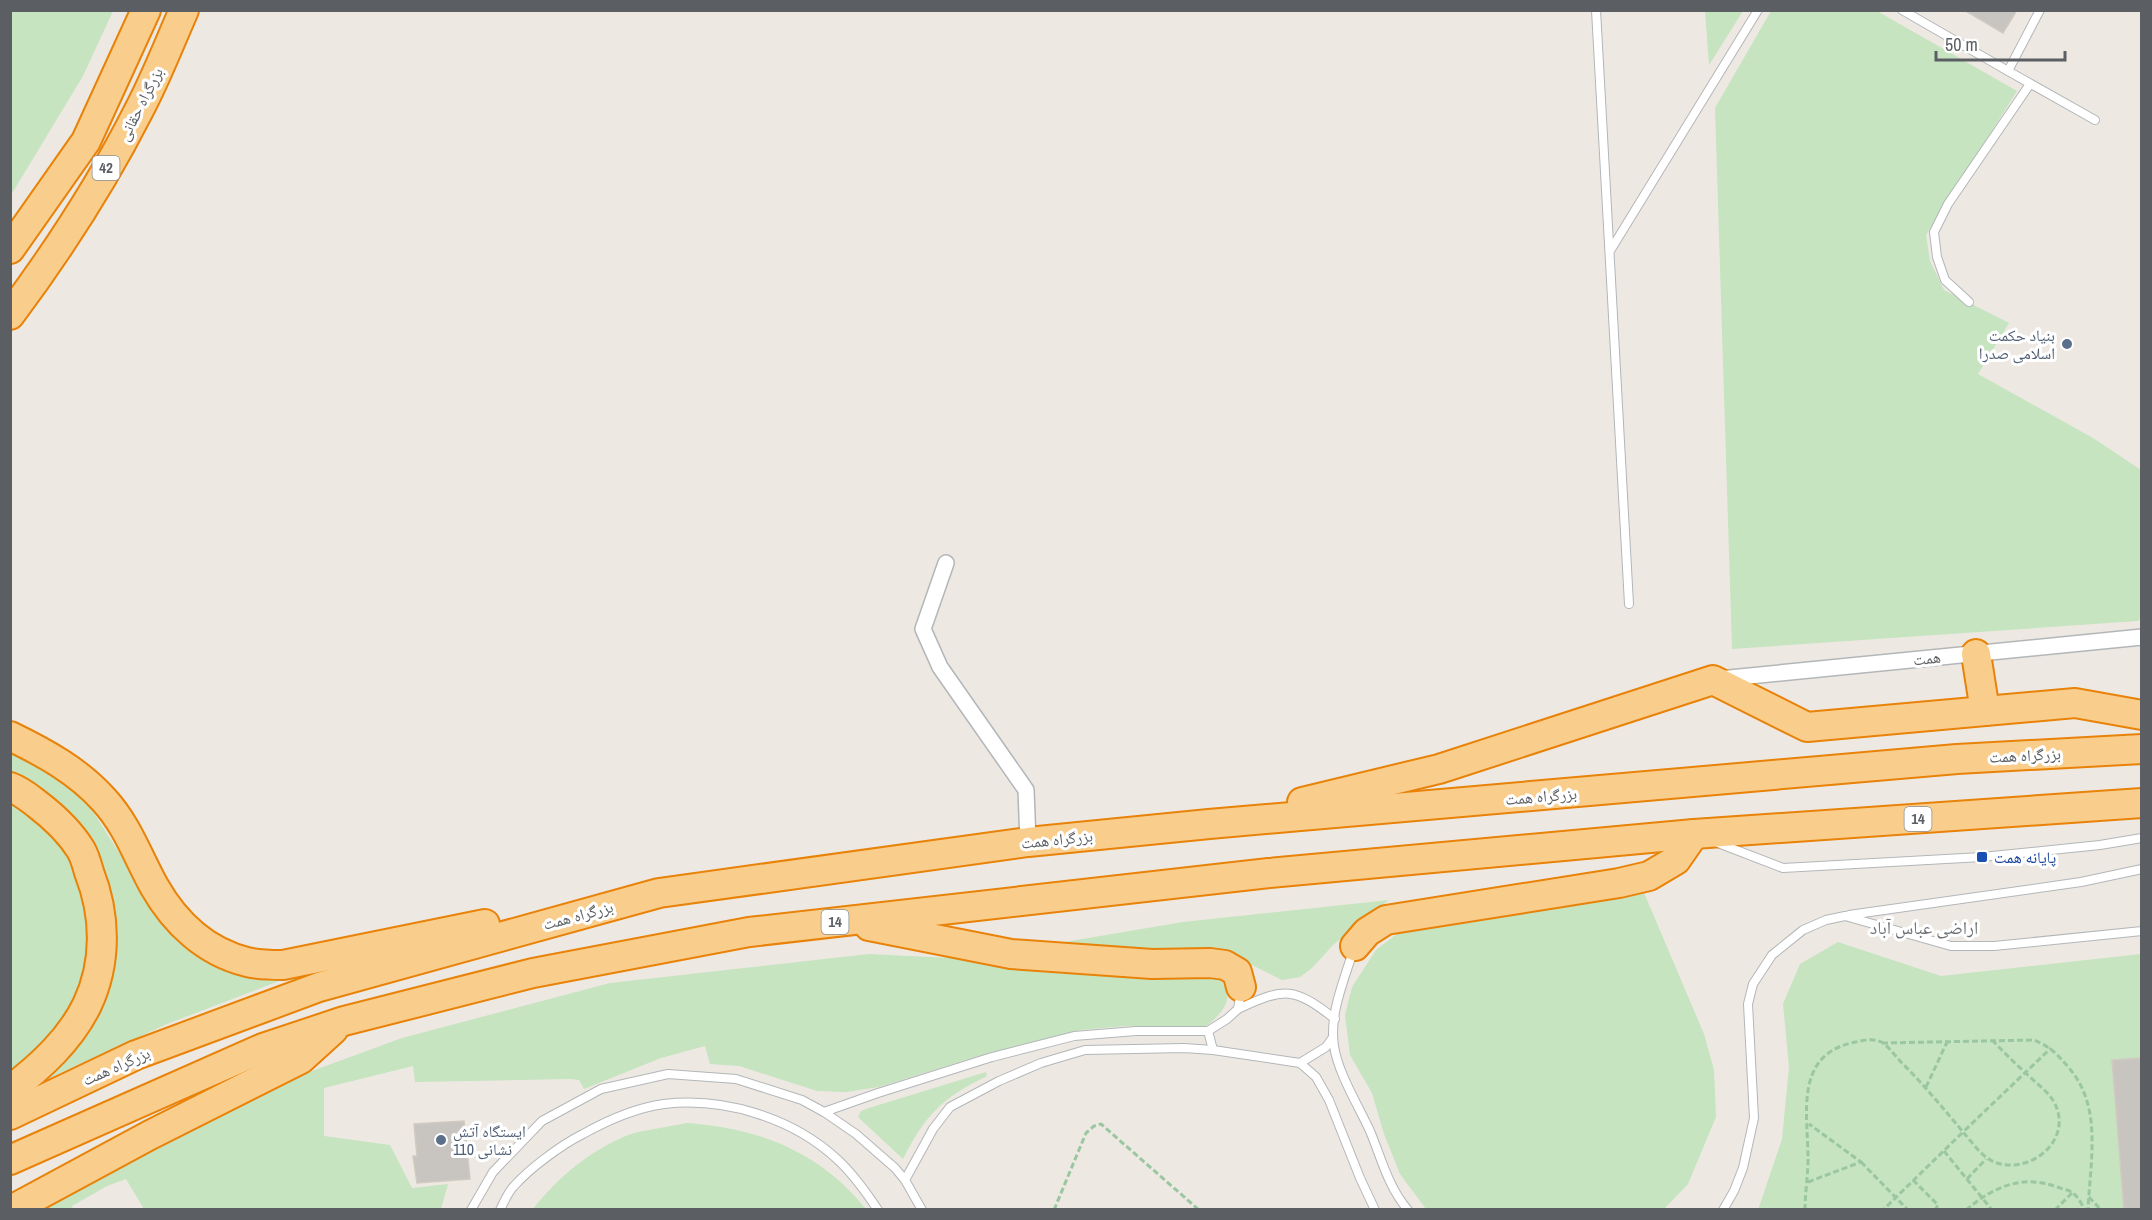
<svg xmlns="http://www.w3.org/2000/svg" width="2152" height="1220" font-family="'Archivo Narrow','Noto Naskh Arabic',sans-serif">
<rect width="100%" height="100%" fill="#ede9e2"/>
<g fill="#c5e4bf">
<polygon points="11,10 113,11 83,76 11,195"/>
<polygon points="1705,11 1743,11 1709,65"/>
<polygon points="1771,11 1877,11 2017,91 1926,235 1930,261 1944,290 2009,323 1978,374 2093,438 2141,470 2142,616 2138,621 1732,649 1715,108"/>
<polygon points="10,746 57,776 90,807 118,851 144,885 161,915 287,978 167,1024 62,1072 11,1098 59,1054 106,899 11,777"/>
<polygon points="10,797 74,856 95,934 84,993 10,1084"/>
<polygon points="1642,888 1704,1034 1714,1070 1716,1117 1688,1184 1664,1209 1426,1209 1400,1174 1384,1134 1372,1093 1350,1055 1345,1015 1352,987 1376,950 1415,920"/>
<polygon points="1389,900 1333,945 1312,968 1300,977 1282,980 1246,962 1029,948 1183,922"/>
<polygon points="1838,942 1941,976 2141,954 2141,1209 1758,1210 1782,1139 1789,1067 1783,1004 1800,964"/>
<path d="M 869,954 L 1011,961 L 1213,975 C 1239,991 1226,1011 1206,1026 L 1125,1026 L 1080,1030 L 972,1058 L 879,1087 L 846,1092 L 817,1091 L 739,1066 L 710,1064 L 705,1046 L 661,1058 L 584,1089 L 579,1080 L 570,1079 L 415,1082 L 413,1066 L 324,1088 L 324,1136 L 390,1145 L 412,1188 L 448,1184 L 441,1209 L 144,1209 L 126,1179 L 107,1186 L 72,1206 L 73,1209 L 38,1210 L 263,1089 L 402,1038 L 610,983 Z"/>
<path d="M 986,1072 L 987,1076 C 943,1097 925,1115 903,1159 L 858,1117 L 861,1111 L 869,1108 Z"/>
<path d="M 686,1123 C 759,1128 819,1151 866,1209 L 533,1209 C 558,1177 593,1148 631,1134 C 649,1129 668,1127 686,1123 Z"/>
</g>
<g fill="#c8c4bf" stroke="#d1cac1" stroke-width="1.5">
<polygon points="1964,10 2017,10 2003,33"/>
<polygon points="2142,1058 2142,1209 2124,1209 2112,1060"/>
<polygon points="464,1121 470,1179 417,1183 413,1156 417,1156 414,1124"/>
</g>
<g fill="none" stroke-linecap="round" stroke-linejoin="round">
<g stroke="#b3b6b9" stroke-width="10">
<g id="lane">
<polyline points="1596,10 1629,604"/>
<polyline points="1902,10 2008,71"/>
<polyline points="2040,10 2008,71 2095,120"/>
<polyline points="1610,251 1758,10"/>
<polyline points="1969,302 1945,280 1937,257 1934,232 1948,204 2030,84"/>
<polyline points="1718,843 1783,868 1982,857 2100,845 2142,838"/>
<polyline points="1849,915 2081,882 2142,869"/>
<path d="M 1353,951 C 1344,981 1329,1014 1334,1046 C 1338,1073 1358,1105 1370,1131 C 1381,1157 1388,1187 1408,1210"/>
<path d="M 1238,1009 C 1285,987 1294,987 1335,1019"/>
<polyline points="1208,1031 1213,1050"/>
<polyline points="1300,1063 1326,1047 1333,1037"/>
<polyline points="824,1112 878,1093 992,1057 1074,1036 1136,1031 1208,1031 1227,1019 1238,1009 1241,991"/>
<polyline points="905,1180 933,1129 950,1107 999,1081 1041,1063 1085,1050 1184,1048 1213,1050 1300,1063 1316,1077 1329,1100 1360,1178 1375,1210"/>
<polyline points="471,1210 493,1172 542,1121 601,1089 668,1074 736,1079 802,1100 824,1112 856,1134 895,1168 905,1180 922,1210"/>
<path d="M 500,1210 C 504,1202 508,1192 514,1186 C 530,1168 561,1145 583,1134 C 608,1120 635,1108 664,1104 C 725,1097 793,1118 838,1160 C 853,1174 866,1192 878,1210"/>
<polyline points="1723,1210 1734,1191 1743,1168 1754,1118 1748,1004 1753,984 1772,955 1803,930 1826,920 1845,916 1951,946 1994,946 2142,931"/>
</g>
</g>
<g stroke="#b3b6b9" stroke-width="18">
<g id="street">
<polyline points="946,563 923,629 940,667 1026,790 1028,842"/>
<polyline points="1719,679 2142,637"/>
</g>
</g>
<g stroke="#e88208" stroke-width="32">
<g id="highway">
<polyline points="10,249 86,141 146,10"/>
<path d="M 10,315 C 57,252 103,181 139,110 C 156,78 169,44 184,10"/>
<polyline points="1976,654 1985,711"/>
<path d="M 10,736 C 45,753 78,771 104,800 C 127,825 138,857 154,886 C 175,923 206,952 247,962 C 258,965 271,965 283,965 L 485,924"/>
<path d="M 10,787 C 21,791 28,797 37,804 C 54,817 70,832 81,850 C 85,857 87,865 89,872 C 106,915 107,963 87,1005 C 70,1040 40,1067 10,1090"/>
<polyline points="1302,802 1439,769 1713,680 1807,727 2075,703 2142,715"/>
<polyline points="869,926 1011,954 1152,964 1210,963 1225,965 1237,972 1241,987"/>
<polyline points="1355,946 1367,932 1386,920 1619,883 1649,876 1676,860 1694,834"/>
<polyline points="10,1115 136,1055 319,987 659,893 1028,842 1209,824 1957,759 2142,749"/>
<polyline points="10,1160 263,1048 344,1021 533,973 749,932 1269,873 1694,834 2142,803"/>
<polyline points="11,1210 150,1135 301,1059 333,1030"/>
</g>
</g>
<g stroke="#9ac7a1" stroke-width="3" stroke-dasharray="6 3" stroke-linecap="butt">
<path d="M 1992,1040 C 2003,1051 2013,1062 2025,1072 C 2034,1082 2047,1090 2054,1102 C 2074,1139 2032,1174 1997,1163 C 1983,1159 1973,1143 1963,1132 L 2051,1048"/>
<path d="M 1882,1043 L 2034,1040 C 2052,1048 2056,1053 2069,1068 C 2103,1107 2090,1162 2088,1210"/>
<polyline points="1926,1087 1948,1040"/>
<polyline points="1944,1151 1992,1210"/>
<polyline points="1861,1162 1908,1210"/>
<polyline points="1967,1179 1986,1159"/>
<polyline points="1913,1180 1938,1205 1935,1210"/>
<polyline points="1808,1182 1861,1162 1809,1124"/>
<polyline points="2089,1197 2101,1210"/>
<polyline points="1054,1210 1086,1133 1094,1126 1101,1124 1199,1210"/>
<path d="M 1805,1210 C 1805,1193 1808,1176 1808,1159 C 1808,1115 1794,1057 1851,1043 C 1861,1041 1873,1037 1883,1043 C 1890,1048 1896,1057 1902,1063 C 1924,1085 1943,1108 1963,1132 L 1883,1210"/>
<path d="M 1966,1210 C 1993,1187 2022,1174 2057,1187 C 2063,1189 2070,1190 2074,1194 C 2079,1198 2082,1205 2085,1210"/>
<polyline points="2055,1210 2073,1192"/>
</g>
<use href="#lane" stroke="#fff" stroke-width="8"/>
<use href="#street" stroke="#fff" stroke-width="15"/>
<use href="#highway" stroke="#f9ce8d" stroke-width="28"/>
</g>
<g fill="#5c6f8a" stroke="#fff" stroke-width="2">
<circle cx="2067" cy="344" r="6"/>
<circle cx="441" cy="1140" r="6"/>
</g>
<rect fill="#1a4fb4" stroke="#fff" stroke-width="2" x="1976" y="851" width="12" height="12" rx="3"/>
<g text-anchor="middle" stroke-width="6" stroke-linejoin="round" paint-order="stroke">
<g fill="#fff" stroke="#8c8f92" stroke-width="1.5">
<rect x="92.5" y="156" width="27" height="24" rx="4.5"/>
<rect x="1904.5" y="807" width="27" height="24" rx="4.5"/>
<rect x="821.5" y="910" width="27" height="24" rx="4.5"/>
</g>
<g font-size="15" font-weight="bold" fill="#5b5f63">
<text x="106" y="173">42</text>
<text x="1918" y="824">14</text>
<text x="835" y="927">14</text>
</g>
<g font-size="16" fill="#5b5f63" stroke="#fff">
<text transform="translate(140 104) rotate(-63)" y="6">بزرگراه حقانی</text>
<text transform="translate(1927 658) rotate(-6)" y="6">همت</text>
<text transform="translate(2025 755) rotate(-3)" y="6">بزرگراه همت</text>
<text transform="translate(1541 796) rotate(-5)" y="6">بزرگراه همت</text>
<text transform="translate(1057 839) rotate(-6)" y="6">بزرگراه همت</text>
<text transform="translate(578 915) rotate(-15)" y="6">بزرگراه همت</text>
<text transform="translate(116 1066) rotate(-24)" y="6">بزرگراه همت</text>
</g>
<g font-size="16" fill="#4e5e75" stroke="#fff" text-anchor="end">
<text x="2055" y="341">بنیاد حکمت<tspan x="2055" dy="18">اسلامی صدرا</tspan></text>
<text x="453" y="1137" text-anchor="start">ایستگاه آتش<tspan x="453" dy="18">نشانی 110</tspan></text>
</g>
<g font-size="16" fill="#164399" stroke="#fff" text-anchor="start">
<text x="1994" y="863">پایانه همت</text>
</g>
<g font-size="18" fill="#6c7175" stroke="#fff">
<text x="1924" y="934">اراضی عباس آباد</text>
</g>
</g>
<rect width="2152" height="1220" fill="none" stroke="#5b5f63" stroke-width="24"/>
<path d="M1936 51v9h129v-9" fill="none" stroke="#5b5f63" stroke-width="3"/>
<text x="1945" y="51" font-size="18" fill="#5b5f63" stroke="#ffffff" stroke-width="4.5" paint-order="stroke">50 m</text>
</svg>
